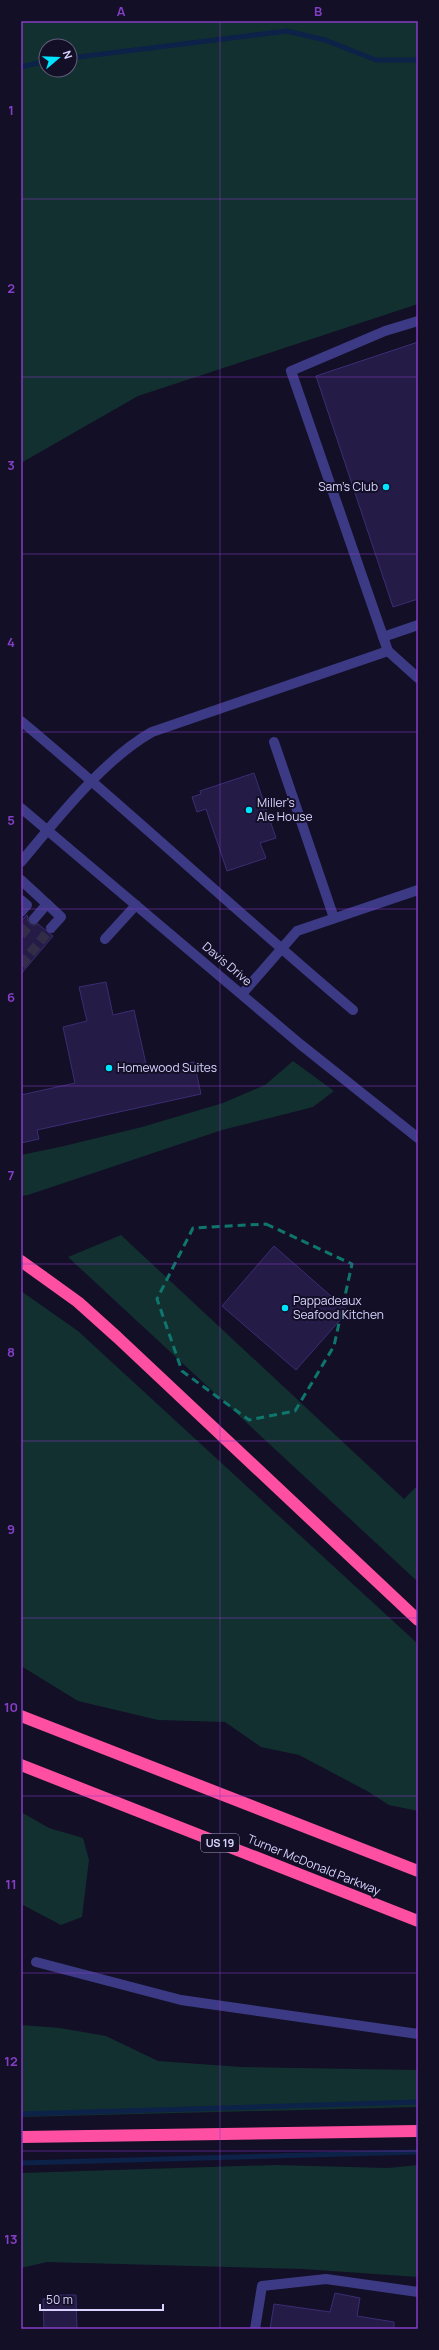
<svg xmlns="http://www.w3.org/2000/svg" width="439" height="2350" font-family="Manrope,sans-serif">
<rect width="100%" height="100%" fill="#130f26"/>
<g fill="#12302f" fill-rule="evenodd">
<path d="M 21,21 L 418,21 L 418,304 L 138,396 L 21,463 ZM 46,46 L 70,46 L 70,70 L 46,70 Z"/>
<polygon points="293,1061 334,1091 313,1107 222,1130 28,1195 21,1196 21,1155 64,1146 142,1127 223,1103 265,1085"/>
<polygon points="121,1235 404,1499 418,1485 418,1582 68,1257"/>
<polygon points="21,1291 78,1331 418,1644 418,1811 389,1805 367,1791 299,1755 261,1747 225,1722 158,1720 78,1701 21,1666"/>
<polygon points="21,1812 49,1828 83,1838 89,1860 82,1917 61,1925 21,1904"/>
<polygon points="21,2025 60,2028 106,2036 158,2061 241,2067 418,2070 418,2107 21,2117"/>
<polygon points="275,2165 388,2168 418,2165 418,2277 303,2269 47,2262 21,2268 21,2173"/>
</g>
<g fill="none" stroke-linecap="round" stroke-linejoin="round">
<g stroke="#0c2248" stroke-width="5">
<polyline points="70,58 287,31 325,40 376,60 418,60"/>
<polyline points="21,67 46,61"/>
<polyline points="21,2114 418,2102"/>
<polyline points="21,2163 418,2152"/>
</g>
</g>
<g fill="#241b47" stroke="#3b2d73">
<polygon points="418,342 418,599 393,607 316,376"/>
<polygon points="254,773 276,838 260,843 266,858 227,871 206,809 197,812 192,797 201,794 200,791"/>
<polygon points="27,915 30,924 38,924 53,936 21,974 21,921"/>
<polygon points="106,982 113,1015 134,1010 148,1073 194,1062 201,1094 37,1130 39,1139 21,1143 21,1095 75,1083 63,1027 87,1021 79,987"/>
<polygon points="274,1246 348,1311 296,1370 222,1306"/>
<polygon points="335,2293 360,2298 357,2316 394,2322 394,2329 270,2329 274,2304 330,2312"/>
<polygon points="51,2295 76,2295 77,2329 44,2329 43,2299 51,2299"/>
</g>
<g fill="none" stroke-linecap="round" stroke-linejoin="round">
<g stroke="#312d47" stroke-width="10" stroke-dasharray="10 5" stroke-linecap="butt">
<polyline points="21,935 34,919"/>
<polyline points="21,965 51,928"/>
</g>
<g stroke="#3d3a85" stroke-width="10">
<polyline points="418,321 385,331 291,371 388,651 418,678"/>
<polyline points="383,637 418,625"/>
<path d="M 21,721 C 134,815 241,916 353,1010"/>
<polyline points="274,742 334,918"/>
<polyline points="21,808 300,1044 418,1138"/>
<path d="M 21,862 C 56,820 105,758 152,732 L 388,651"/>
<polyline points="21,880 61,917 51,928"/>
<polyline points="21,900 27,905 21,912"/>
<polyline points="34,919 47,904"/>
<polyline points="105,939 136,905"/>
<polyline points="242,994 297,931 418,890"/>
<polyline points="36,1962 181,2000 418,2034"/>
<polyline points="255,2329 262,2286 326,2279 418,2292"/>
</g>
<g stroke="#ff4fa3" stroke-width="12">
<polyline points="21,1261 78,1302 117,1337 418,1620"/>
<polyline points="21,1716 418,1871"/>
<polyline points="21,1765 418,1921"/>
<polyline points="21,2137 418,2131"/>
</g>
</g>
<path fill="none" stroke="#0f766e" stroke-width="3" stroke-dasharray="8 5" stroke-linejoin="round" d="M 266,1224 L 352,1264 L 334,1346 L 295,1411 L 249,1420 L 182,1371 L 157,1299 L 193,1228 Z"/>
<path fill="none" stroke="#843dc5" stroke-width="1" stroke-opacity="0.55" d="M 220,21 L 220,2329M 21,199 L 418,199M 21,377 L 418,377M 21,554 L 418,554M 21,732 L 418,732M 21,909 L 418,909M 21,1086 L 418,1086M 21,1264 L 418,1264M 21,1441 L 418,1441M 21,1618 L 418,1618M 21,1796 L 418,1796M 21,1973 L 418,1973M 21,2151 L 418,2151"/>
<g fill="#00e5ff" stroke="#130f26" stroke-width="1.5">
<circle cx="386" cy="487" r="4"/>
<circle cx="249" cy="810" r="4"/>
<circle cx="109" cy="1068" r="4"/>
<circle cx="285" cy="1308" r="4"/>
</g>
<g text-anchor="middle" stroke-width="4" stroke-linejoin="round" paint-order="stroke">
<rect fill="#130f26" stroke="#9e99be" stroke-width="1" x="201" y="1834" width="38" height="18" rx="3"/>
<g font-size="11" font-weight="bold" fill="#d9d4ff">
<text x="220" y="1847">US 19</text>
</g>
<g font-size="12" fill="#d9d4ff" stroke="#130f26" text-anchor="start">
<text x="378" y="491" text-anchor="end">Sam's Club</text>
<text x="257" y="807">Miller's<tspan x="257" dy="14">Ale House</tspan></text>
<text x="117" y="1072">Homewood Suites</text>
<text x="293" y="1305">Pappadeaux<tspan x="293" dy="14">Seafood Kitchen</tspan></text>
</g>
<g font-size="12" fill="#d9d4ff" stroke="#130f26">
<text transform="translate(227 964) rotate(40)" y="4">Davis Drive</text>
<text transform="translate(314 1865) rotate(22)" y="4">Turner McDonald Parkway</text>
</g>
</g>
<rect width="439" height="2350" fill="none" stroke="#130f26" stroke-width="44"/>
<g transform="translate(58 58) rotate(71)"><circle r="19" fill="#130f26" stroke="#625e7d"/>
<path d="M0-3L7 15L0 10L-7 15Z" fill="#00e5ff"/>
<text y="-6" font-size="11" font-weight="bold" text-anchor="middle" fill="#d9d4ff">N</text>
</g>
<path d="M40 2304v6h123v-6" fill="none" stroke="#d9d4ff" stroke-width="2"/>
<text x="46" y="2304" font-size="12" fill="#d9d4ff" stroke="#130f26" stroke-width="3" paint-order="stroke">50 m</text>
<rect x="22" y="22" width="395" height="2306" fill="none" stroke="#843dc5" stroke-width="1.5"/>
<g font-size="13" text-anchor="middle" font-weight="bold" fill="#843dc5">
<text x="121" y="16">A</text>
<text x="318" y="16">B</text>
<text x="11" y="115">1</text>
<text x="11" y="293">2</text>
<text x="11" y="470">3</text>
<text x="11" y="647">4</text>
<text x="11" y="825">5</text>
<text x="11" y="1002">6</text>
<text x="11" y="1180">7</text>
<text x="11" y="1357">8</text>
<text x="11" y="1534">9</text>
<text x="11" y="1712">10</text>
<text x="11" y="1889">11</text>
<text x="11" y="2066">12</text>
<text x="11" y="2244">13</text>
</g>
</svg>
